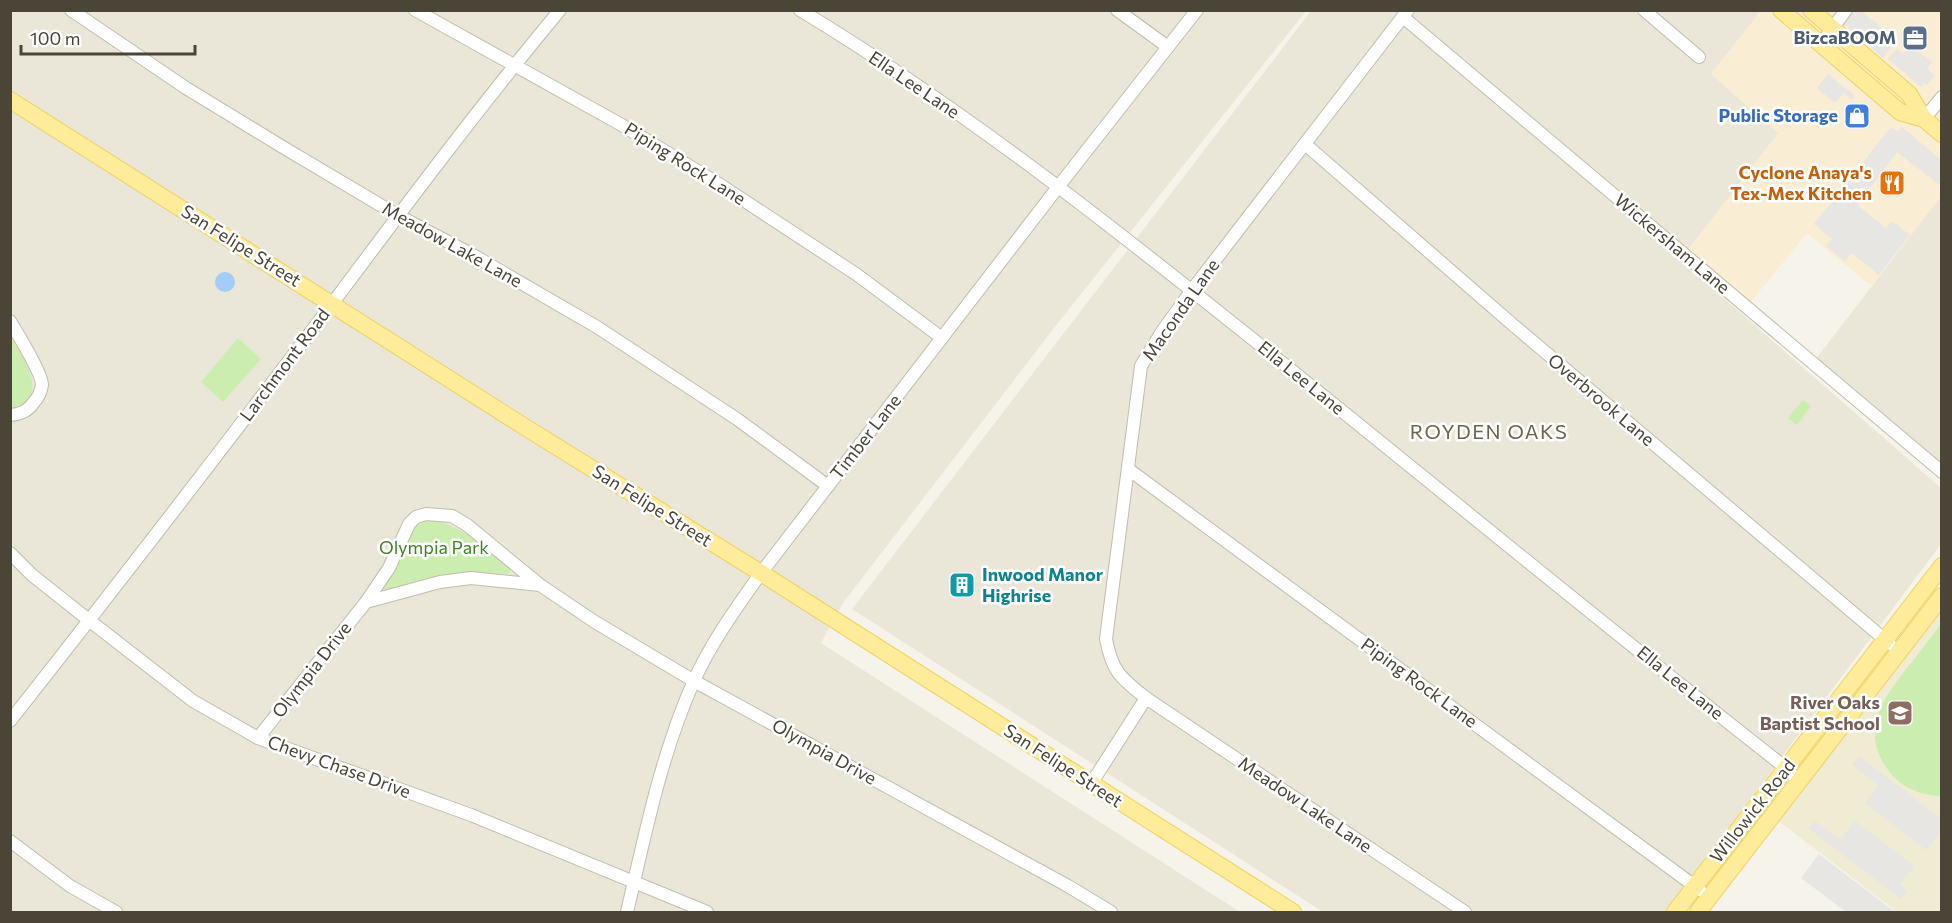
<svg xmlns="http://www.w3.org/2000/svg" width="1952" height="923" font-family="Commissioner,sans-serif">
<rect width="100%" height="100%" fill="#f6f4ea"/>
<g fill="#eae6d8">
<polygon points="10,11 1306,11 1054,328 843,603 821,643 1240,912 11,912"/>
<polygon points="1311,11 1761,11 1711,74 1779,133 1680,260 1941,488 1941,544 1666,912 1323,912 852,609"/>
<polygon points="1941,196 1941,465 1816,359"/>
</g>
<polygon fill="#f9edd4" points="1761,11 1941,11 1941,196 1871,286 1807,233 1750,303 1688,250 1778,133 1711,74"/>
<polygon fill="#f0ebd3" points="1941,606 1941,912 1897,912 1776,819"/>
<g fill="#ccedb0">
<path d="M 10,336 C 20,353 45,386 25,404 C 22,407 16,409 13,411 L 10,410 Z"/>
<polygon points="238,338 261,359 223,402 201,382"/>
<polygon points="1803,400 1811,406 1797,425 1788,418"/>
<path d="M 429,519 C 462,525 485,548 510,567 L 511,572 L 507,574 L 465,572 L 432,577 L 385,590 L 384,586 L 414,527 Z"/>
<path d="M 1941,624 L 1942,796 C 1921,796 1901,787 1889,771 C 1859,732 1882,700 1907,668 C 1919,653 1930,639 1941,624 Z"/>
</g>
<g fill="#e7e6e2">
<polygon points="1849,11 1861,11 1897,39 1883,58 1845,25 1843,23"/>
<polygon points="1910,45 1932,62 1927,69 1935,75 1927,85 1924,83 1921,87 1888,59 1897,49 1903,54"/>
<polygon points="1828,74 1855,96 1852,100 1844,93 1835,103 1817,88"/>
<polygon points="1891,127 1898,132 1902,127 1941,160 1941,186 1897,152 1857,205 1886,228 1892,221 1910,235 1879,275 1852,253 1845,261 1826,246 1832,239 1814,224"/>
<polygon points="1859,756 1941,819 1941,831 1926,850 1865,803 1879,785 1852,765"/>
<polygon points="1814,820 1840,840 1855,821 1914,866 1900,885 1907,891 1901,899 1808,828"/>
<polygon points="1819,854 1895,912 1846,912 1801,878"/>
</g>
<circle fill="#a3ccf6" cx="225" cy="282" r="10"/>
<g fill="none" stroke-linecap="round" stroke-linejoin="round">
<g stroke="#c3bdab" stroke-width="14">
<g id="minor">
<polyline points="71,10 186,88 281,146 397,215 473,255 597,327 737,419 828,486"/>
<polyline points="415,10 620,124 722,186 856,274 942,338"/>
<path d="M 800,10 C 966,110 1119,232 1270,353 C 1442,491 1612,632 1786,768 L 1799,782"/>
<polyline points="1117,10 1168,47"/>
<path d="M 1408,10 L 1192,290 L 1163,330 L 1141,366 L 1106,639 C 1112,672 1121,678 1146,698 L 1465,912"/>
<polyline points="1644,10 1699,57"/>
<polyline points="1403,17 1942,472"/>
<polyline points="1821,44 1846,10"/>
<polyline points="1924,119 1942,97"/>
<polyline points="1305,144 1512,324 1890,644"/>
<path d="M 10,321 C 17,333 42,373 42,385 C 41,391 38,398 34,402 C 28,411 21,414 10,415"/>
<polyline points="1128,469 1700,890"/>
<polyline points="10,553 32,575 90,621 193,701 258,738 471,815 707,912"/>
<polyline points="366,602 389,568 409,524 416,517 426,514 452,516 467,525 540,585"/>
<path d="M 10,721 C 119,583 226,444 332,304 C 406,205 480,106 560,10"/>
<polyline points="258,738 366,602 440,582 471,578 540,585 595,622 694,681 1068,886 1111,912"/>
<polyline points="1091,784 1146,698"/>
<polyline points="10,841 70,886 116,912"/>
<path d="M 627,912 C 645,835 661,755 693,683 C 710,644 737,607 761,573 L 1058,187 L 1197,10"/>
</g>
</g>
<g stroke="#eed160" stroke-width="18">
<g id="major">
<polyline points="1781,10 1900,112 1924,119"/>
<polyline points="1811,10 1909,94 1924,119 1942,134"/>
<polyline points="10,100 528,429 761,573 1293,912"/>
<polyline points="1675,912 1942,566"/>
<polyline points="1698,912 1942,596"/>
</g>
</g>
<use href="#minor" stroke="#fff" stroke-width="12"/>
<use href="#major" stroke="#ffec9a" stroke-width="16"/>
</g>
<defs>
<g id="office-square" transform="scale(1.35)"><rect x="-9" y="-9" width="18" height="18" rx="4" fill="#5c6f8a" stroke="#fff"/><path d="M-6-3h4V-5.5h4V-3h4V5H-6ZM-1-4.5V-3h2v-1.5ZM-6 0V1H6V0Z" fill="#fff"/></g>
<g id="shop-square" transform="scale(1.35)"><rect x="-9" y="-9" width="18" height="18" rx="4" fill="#3f7fe0" stroke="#fff"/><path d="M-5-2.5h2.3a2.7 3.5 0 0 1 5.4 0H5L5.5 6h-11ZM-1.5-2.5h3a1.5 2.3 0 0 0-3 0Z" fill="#fff"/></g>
<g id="restaurant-square" transform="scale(1.35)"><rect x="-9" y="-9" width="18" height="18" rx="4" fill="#e8710a" stroke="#fff"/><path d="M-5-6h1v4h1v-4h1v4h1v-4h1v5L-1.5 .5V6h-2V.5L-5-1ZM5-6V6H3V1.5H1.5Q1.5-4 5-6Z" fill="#fff"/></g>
<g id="building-square" transform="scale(1.35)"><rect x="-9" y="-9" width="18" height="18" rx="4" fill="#0f9aa8" stroke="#fff"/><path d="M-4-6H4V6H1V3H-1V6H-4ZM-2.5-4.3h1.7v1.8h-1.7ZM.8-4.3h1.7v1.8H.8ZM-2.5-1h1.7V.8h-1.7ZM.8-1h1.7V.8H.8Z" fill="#fff"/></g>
<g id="school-square" transform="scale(1.35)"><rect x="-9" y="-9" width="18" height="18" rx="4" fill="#8d6e63" stroke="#fff"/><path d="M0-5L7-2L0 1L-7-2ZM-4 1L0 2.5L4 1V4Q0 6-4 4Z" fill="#fff"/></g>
</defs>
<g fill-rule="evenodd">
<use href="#office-square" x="1915" y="38"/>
<use href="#shop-square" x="1857" y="116"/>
<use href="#restaurant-square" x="1892" y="183"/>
<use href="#building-square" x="962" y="585"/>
<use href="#school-square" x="1900" y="713"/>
</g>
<g text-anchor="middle" stroke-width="5" stroke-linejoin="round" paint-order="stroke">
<g font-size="18" font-weight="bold" fill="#4e5e75" stroke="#fff" text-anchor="end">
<text x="1896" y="44">BizcaBOOM</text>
</g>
<g font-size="18" fill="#4b4537" stroke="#fff">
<text transform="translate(914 85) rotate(34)" y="6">Ella Lee Lane</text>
<text transform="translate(685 164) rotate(32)" y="6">Piping Rock Lane</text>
<text transform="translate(1672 244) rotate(40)" y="6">Wickersham Lane</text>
<text transform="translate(452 245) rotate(29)" y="6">Meadow Lake Lane</text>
<text transform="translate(241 246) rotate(32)" y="6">San Felipe Street</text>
<text transform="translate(1181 310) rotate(-55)" y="6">Maconda Lane</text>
<text transform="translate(285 365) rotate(-53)" y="6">Larchmont Road</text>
<text transform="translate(1301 378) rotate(39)" y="6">Ella Lee Lane</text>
<text transform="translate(1601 400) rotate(40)" y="6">Overbrook Lane</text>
<text transform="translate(866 437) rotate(-52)" y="6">Timber Lane</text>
<text transform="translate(652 506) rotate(32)" y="6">San Felipe Street</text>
<text transform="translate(312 670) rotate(-52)" y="6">Olympia Drive</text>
<text transform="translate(1419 683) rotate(36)" y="6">Piping Rock Lane</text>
<text transform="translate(1680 683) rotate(39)" y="6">Ella Lee Lane</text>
<text transform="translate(824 752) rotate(29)" y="6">Olympia Drive</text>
<text transform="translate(1063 766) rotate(33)" y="6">San Felipe Street</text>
<text transform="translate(339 767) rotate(20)" y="6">Chevy Chase Drive</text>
<text transform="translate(1305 805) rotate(34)" y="6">Meadow Lake Lane</text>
<text transform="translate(1753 811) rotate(-52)" y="6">Willowick Road</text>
</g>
<g font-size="18" font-weight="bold" fill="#366cbe" stroke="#fff" text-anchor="end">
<text x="1838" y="122">Public Storage</text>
</g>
<g font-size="18" font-weight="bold" fill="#c56008" stroke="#fff" text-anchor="end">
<text x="1872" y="179">Cyclone Anaya's<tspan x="1872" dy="21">Tex-Mex Kitchen</tspan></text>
</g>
<g font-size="18" fill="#3f8324" stroke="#fff">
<text x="434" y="554">Olympia Park</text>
</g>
<g font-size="18" font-weight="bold" fill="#0d838f" stroke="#fff" text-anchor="start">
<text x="982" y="581">Inwood Manor<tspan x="982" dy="21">Highrise</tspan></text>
</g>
<g font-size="18" font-weight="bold" fill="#785e54" stroke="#fff" text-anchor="end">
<text x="1880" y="709">River Oaks<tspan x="1880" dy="21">Baptist School</tspan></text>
</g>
<g font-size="20" letter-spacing="1.5" fill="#6f644d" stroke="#fff">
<text x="1489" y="439">ROYDEN OAKS</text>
</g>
</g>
<rect width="1952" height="923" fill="none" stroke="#4b4537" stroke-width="24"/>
<path d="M21 45v9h174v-9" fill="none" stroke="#4b4537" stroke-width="3"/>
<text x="30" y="45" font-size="18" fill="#4b4537" stroke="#ffffff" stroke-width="4.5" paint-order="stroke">100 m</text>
</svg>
